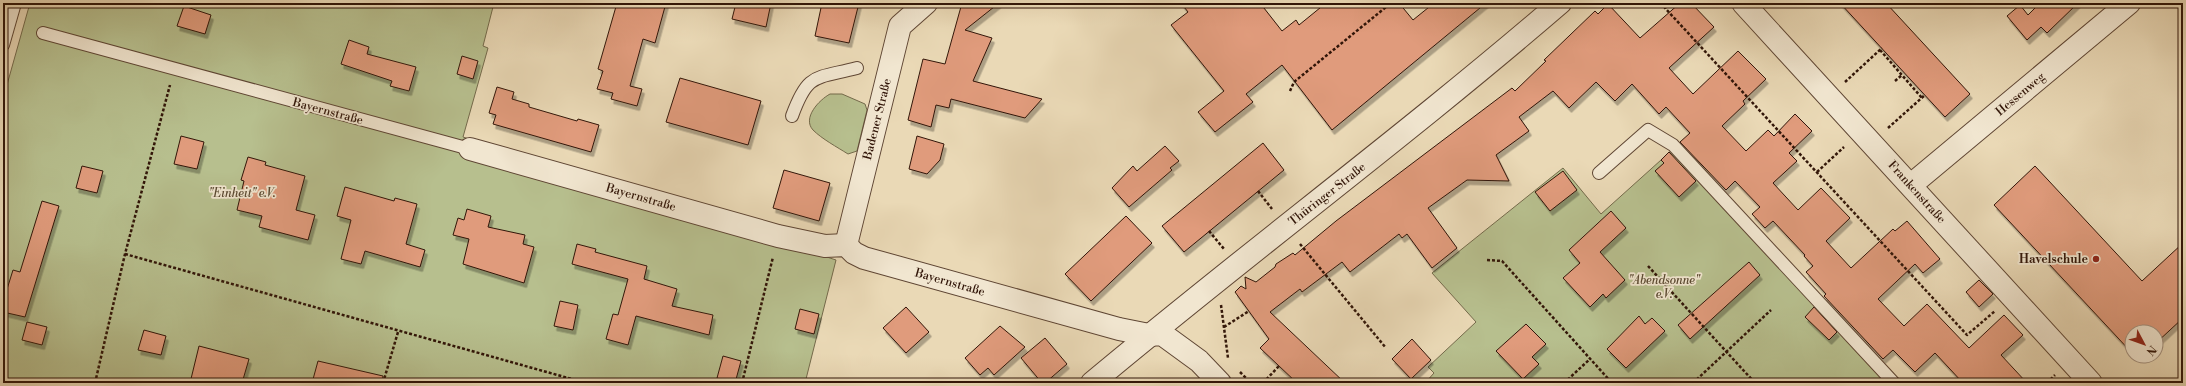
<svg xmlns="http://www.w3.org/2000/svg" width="2186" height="386" font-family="'Libre Bodoni',serif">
<defs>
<filter id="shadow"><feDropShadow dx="2.5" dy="4.5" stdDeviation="0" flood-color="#0004"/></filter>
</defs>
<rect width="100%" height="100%" fill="#ead9b6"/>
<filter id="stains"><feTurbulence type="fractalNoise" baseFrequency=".005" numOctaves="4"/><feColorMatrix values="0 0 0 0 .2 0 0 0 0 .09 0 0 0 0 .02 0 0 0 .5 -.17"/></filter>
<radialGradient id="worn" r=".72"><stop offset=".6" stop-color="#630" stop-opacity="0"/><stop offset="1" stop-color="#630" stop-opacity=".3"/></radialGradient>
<g fill="#b7bf8e" stroke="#746a4b">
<polygon points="30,3 494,3 483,46 488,48 463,137 836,260 805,383 3,383 3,99"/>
<path d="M 830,94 L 842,94 L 865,104 L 867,110 L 857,151 L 848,154 C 837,147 822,139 813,130 C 802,118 819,100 830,94 Z"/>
<polygon points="1671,151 1886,383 1425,383 1434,373 1428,367 1476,322 1432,273 1563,168 1601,214"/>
</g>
<g fill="#e09b7c" stroke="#311508" filter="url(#shadow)">
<polygon points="617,3 666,3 655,43 643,39 630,86 642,89 637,106 611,99 613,93 597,89 603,71 598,69"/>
<polygon points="736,3 771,3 766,27 732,19"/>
<polygon points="822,3 859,3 849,43 815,36"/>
<polygon points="962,3 999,3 965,30 992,38 973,81 1042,99 1025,118 951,99 949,108 936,105 931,127 908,120 923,59 945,64"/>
<polygon points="1181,3 1260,3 1282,31 1296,20 1299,25 1326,3 1399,3 1413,20 1434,3 1486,3 1332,130 1282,65 1246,94 1253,102 1215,132 1198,112 1224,91 1171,25 1188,12"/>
<polygon points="1680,3 1691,3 1714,27 1669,68 1693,94 1738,51 1766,79 1743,101 1745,104 1722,126 1746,151 1768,130 1774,136 1795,114 1812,131 1789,153 1797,161 1773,183 1798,210 1821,188 1850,218 1826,241 1851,268 1893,229 1895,231 1907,221 1940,259 1923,273 1915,264 1878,299 1904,326 1927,304 1969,348 2004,315 2023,335 2001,355 2027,383 1963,383 1935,353 1915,372 1893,350 1883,359 1824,296 1826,294 1806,272 1813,266 1804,256 1805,255 1773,221 1765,228 1752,214 1760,207 1735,181 1726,190 1680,142 1690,133 1666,107 1659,114 1632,84 1615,101 1596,82 1569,108 1553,91 1519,117 1529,131 1496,155 1509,181 1467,180 1428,208 1457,248 1432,268 1407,234 1402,238 1399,234 1350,272 1342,262 1302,292 1300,289 1270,312 1345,383 1297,383 1260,348 1269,339 1235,292 1241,286 1246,289 1245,277 1256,282 1275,267 1276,264 1293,253 1295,255 1336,221 1512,88 1515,91 1546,61 1544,60 1595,11 1598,14 1608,4 1640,38"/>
<polygon points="1840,3 1886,3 1970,94 1945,117"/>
<polygon points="2040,3 2078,3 2047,33 2041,27 2027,40 2007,16 2020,5 2028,15"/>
<polygon points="184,6 211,15 205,34 177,26"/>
<polygon points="349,40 369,47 367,54 416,67 409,91 390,86 392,81 341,64"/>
<polygon points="462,56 478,61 473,79 457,74"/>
<polygon points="680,78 761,101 748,145 666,122"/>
<polygon points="497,87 514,92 512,99 529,104 529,107 577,121 578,119 599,125 591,152 493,124 496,115 489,113"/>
<polygon points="181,136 204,142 197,169 174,164"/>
<polygon points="917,136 944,144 940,160 927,174 909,169"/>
<polygon points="1263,143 1284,170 1184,252 1162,226"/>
<polygon points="1165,146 1179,161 1170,168 1172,170 1129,207 1112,188 1133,166 1137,171"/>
<polygon points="1669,152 1696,181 1679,197 1655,171 1664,163 1661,160"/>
<polygon points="248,157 266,162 265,165 305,176 296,210 315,215 308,240 259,227 262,216 237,210 244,181 241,180"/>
<polygon points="82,166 103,171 97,193 76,188"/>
<polygon points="2035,166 2142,281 2183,243 2183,318 2156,343 2156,332 2132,332 2132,353 1994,205"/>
<polygon points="784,170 830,183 819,221 773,208"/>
<polygon points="1563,171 1577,190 1550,211 1535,192"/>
<polygon points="345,187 394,201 395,198 417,204 406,244 425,250 420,267 365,251 361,264 341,259 351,220 337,216"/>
<polygon points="42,201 59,206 25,317 3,312 3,302 13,270 20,272"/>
<polygon points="467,209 491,216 488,227 525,235 523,244 534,247 524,283 463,264 469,239 453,235 458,218 464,220"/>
<polygon points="1611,211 1626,228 1600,252 1625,280 1606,298 1603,294 1590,307 1563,278 1580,263 1569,250"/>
<polygon points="1126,216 1152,243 1091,301 1065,274"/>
<polygon points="577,244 596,249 595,252 647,266 644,279 677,289 672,306 713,315 709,335 636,316 628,345 606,339 613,314 618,315 628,279 572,264"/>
<polygon points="1749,262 1760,275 1690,339 1678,325"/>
<polygon points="1979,280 1993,294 1979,307 1966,292"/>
<polygon points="560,301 578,305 573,330 554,326"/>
<polygon points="906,307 929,332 906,353 883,328"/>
<polygon points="1814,307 1837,332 1829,340 1805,317"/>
<polygon points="800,309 819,314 814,334 795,329"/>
<polygon points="1639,316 1645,324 1652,318 1665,331 1626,368 1607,349"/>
<polygon points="27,322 47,327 42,345 22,340"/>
<polygon points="1526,324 1546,344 1532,357 1539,364 1523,379 1496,351"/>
<polygon points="1000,326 1025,347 994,375 988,368 980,375 965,358"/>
<polygon points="144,330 166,336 161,355 138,350"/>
<polygon points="1045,338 1067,364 1045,383 1042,383 1021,358"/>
<polygon points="1412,339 1431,360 1411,379 1392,359"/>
<polygon points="199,346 249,359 242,383 190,383"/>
<polygon points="723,356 741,361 735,383 717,378"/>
<polygon points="318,361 383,376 382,383 312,383"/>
</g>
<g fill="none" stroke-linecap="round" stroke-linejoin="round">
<g stroke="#5f4634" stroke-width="14">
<g id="lane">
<polyline points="43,33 470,149"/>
<polyline points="3,45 15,3"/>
<path d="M 792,116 C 808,72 815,79 857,68"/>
<polyline points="1599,173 1648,130 1673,145 1894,383"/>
</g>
</g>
<g stroke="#5f4634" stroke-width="24">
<g id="street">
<polyline points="1743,3 2091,383"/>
<polyline points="470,149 778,236 825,246 846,245 854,253 864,258 1119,329 1149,335 1162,334 1199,361 1220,383"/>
<polyline points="1911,185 2129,3"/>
<polyline points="846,245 900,26 926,3"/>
<path d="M 1092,383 C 1246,254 1408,134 1560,3"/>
</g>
</g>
<g stroke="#311508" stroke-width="2.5" stroke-dasharray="3 2" stroke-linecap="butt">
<polyline points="1670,3 1665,8 1967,335 1995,311"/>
<polyline points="1880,50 1922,98"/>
<polyline points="1895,81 1902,75"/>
<polyline points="1845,82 1882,48"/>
<polyline points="1290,91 1294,82 1391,3"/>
<polyline points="1888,128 1925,95"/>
<polyline points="1817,172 1844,147"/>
<polyline points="1258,191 1272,209"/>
<polyline points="1209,231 1224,249"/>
<polyline points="1300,244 1386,348"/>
<polyline points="125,254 586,383"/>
<polyline points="1487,260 1502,261 1612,383"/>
<polyline points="1648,266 1755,383"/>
<polyline points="1221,305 1228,358"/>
<polyline points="1224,327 1249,311"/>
<polyline points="1240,372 1251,383"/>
<polyline points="95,383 125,254 170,85"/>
<polyline points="383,383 398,332"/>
<polyline points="742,383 773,257"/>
<polyline points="1263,383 1279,366"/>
<polyline points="1564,383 1590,359"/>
<polyline points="1693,383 1771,310"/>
<polyline points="2047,383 2055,375"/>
</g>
<use href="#lane" stroke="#f1e6d0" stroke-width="12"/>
<use href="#street" stroke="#f1e6d0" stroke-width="22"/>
</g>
<circle fill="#8f2418" stroke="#f1e6d0" stroke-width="1.5" cx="2096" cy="259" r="4"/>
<g text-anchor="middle" stroke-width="3.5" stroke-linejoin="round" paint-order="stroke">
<g font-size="12" fill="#311508" stroke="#f1e6d0">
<text transform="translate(2020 94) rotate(-40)" y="4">Hessenweg</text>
<text transform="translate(328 111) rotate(15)" y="4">Bayernstraße</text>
<text transform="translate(877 119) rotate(-76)" y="4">Badener Straße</text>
<text transform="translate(1917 192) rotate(48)" y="4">Frankenstraße</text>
<text transform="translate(1327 194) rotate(-38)" y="4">Thüringer Straße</text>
<text transform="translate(641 197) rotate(16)" y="4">Bayernstraße</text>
<text transform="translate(950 282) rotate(16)" y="4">Bayernstraße</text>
</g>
<g font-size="12" font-style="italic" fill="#594830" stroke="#f1e6d0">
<text x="242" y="197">"Einheit" e.V.</text>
<text x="1664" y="284">"Abendsonne"<tspan x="1664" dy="14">e.V.</tspan></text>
</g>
<g font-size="12" font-weight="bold" fill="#311508" stroke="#f1e6d0" text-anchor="end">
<text x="2088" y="263">Havelschule</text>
</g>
</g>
<rect width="2186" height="386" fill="none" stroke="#ead9b6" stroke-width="16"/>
<rect x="4" y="4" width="2178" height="378" fill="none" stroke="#311508" stroke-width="2"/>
<rect x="8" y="8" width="2170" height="370" fill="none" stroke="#311508"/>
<g transform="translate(2144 344) rotate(131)"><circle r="19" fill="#f1e6d0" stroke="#a49280"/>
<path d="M0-3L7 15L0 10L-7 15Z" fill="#8f2418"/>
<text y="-6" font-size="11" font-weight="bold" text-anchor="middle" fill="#311508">N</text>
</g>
<rect width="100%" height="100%" filter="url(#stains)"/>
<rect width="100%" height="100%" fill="url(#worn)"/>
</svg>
